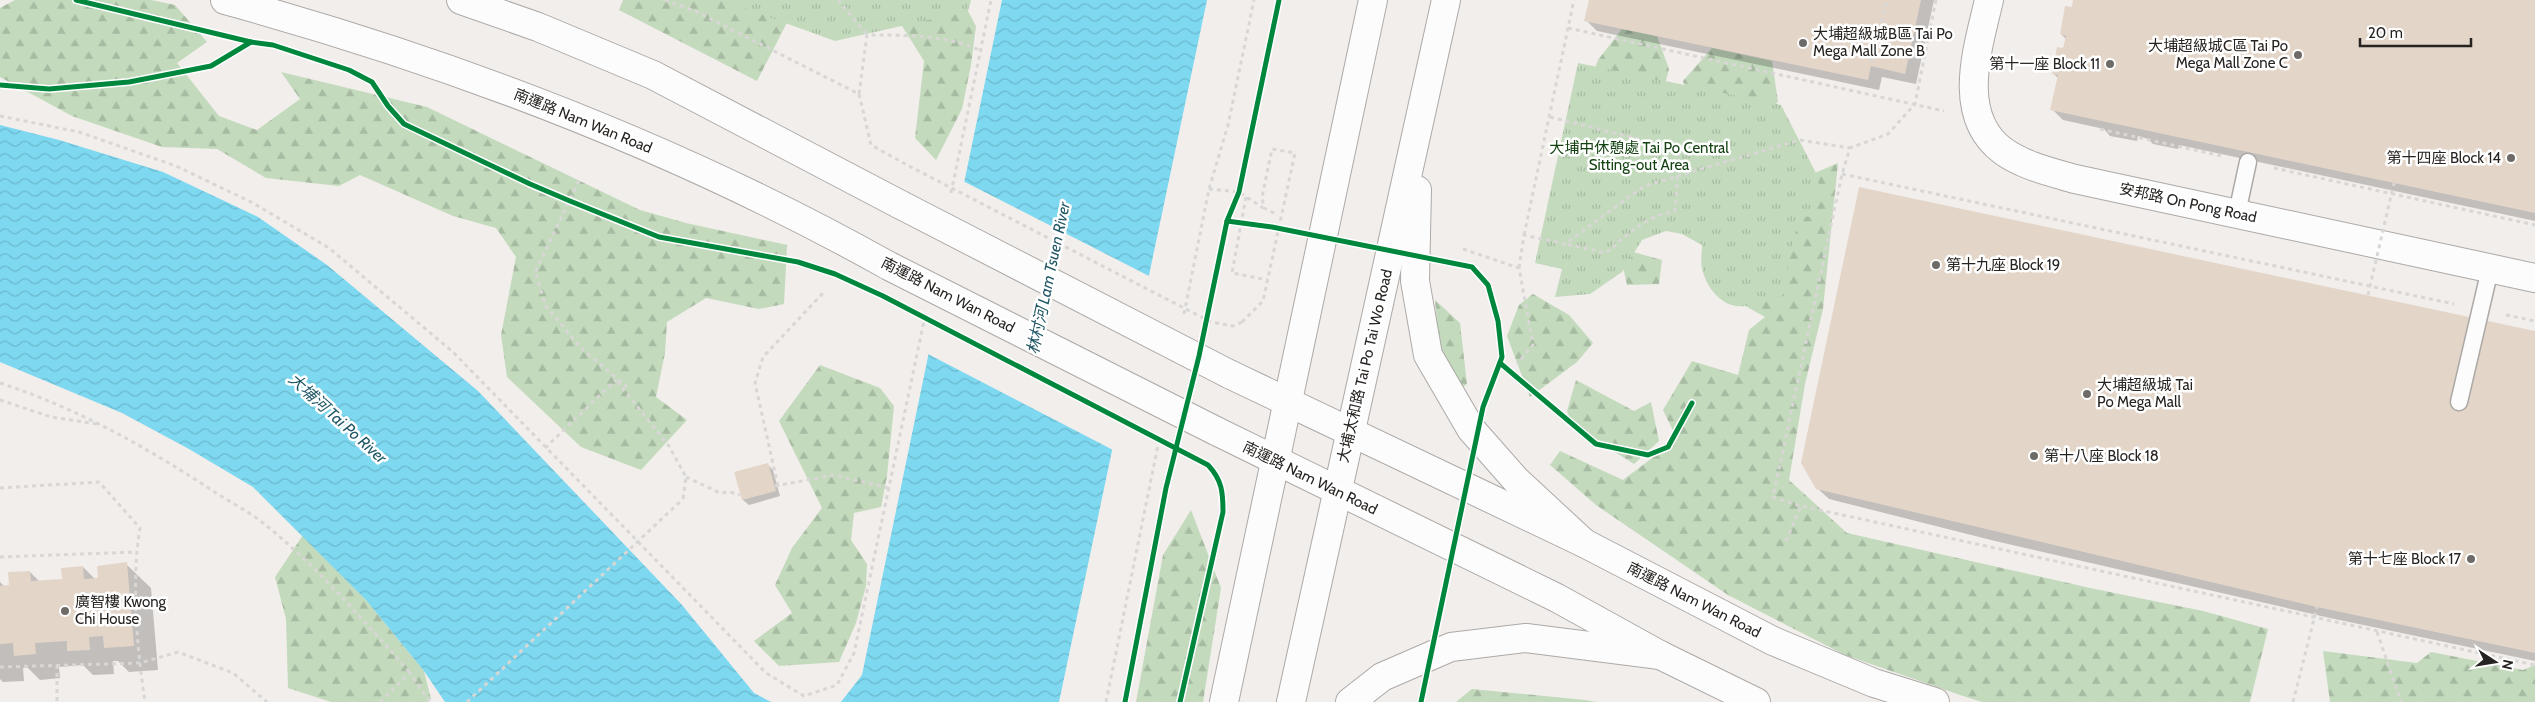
<svg xmlns="http://www.w3.org/2000/svg" width="2535" height="702" font-family="Cabin,'Noto Sans TC',sans-serif">
<defs>
<pattern id="forest-firs" width="22" height="20" patternUnits="userSpaceOnUse" patternTransform="scale(1.25)"><rect width="22" height="20" fill="#c3dabd"/><path d="M5 1l3.5 6h-7zM16 11l3.5 6h-7z" fill="#a7bba2"/></pattern>
<pattern id="park-tufts" width="24" height="20" patternUnits="userSpaceOnUse" patternTransform="scale(1.25)"><rect width="24" height="20" fill="#c3dabd"/><path d="M3 7l-1-3M5 7V3M7 7l1-3M15 17l-1-3M17 17v-4M19 17l1-3" fill="none" stroke="#a7bba2"/></pattern>
<pattern id="water-waves" width="16" height="10" patternUnits="userSpaceOnUse" patternTransform="scale(1.25)"><rect width="16" height="10" fill="#7dd8f0"/><path d="M0 5q4-4 8 0t8 0" fill="none" stroke="#6cb9ce"/></pattern>
</defs>
<rect width="100%" height="100%" fill="#f2eeeb"/>
<g fill="url(#forest-firs)">
<polygon points="15,0 151,0 175,5 207,42 177,63 219,116 257,130 300,99 281,72 427,107 640,210 686,223 787,245 784,304 759,309 706,298 667,322 665,353 656,397 687,420 641,470 581,447 507,377 501,335 516,257 496,228 453,216 360,175 339,186 266,178 217,149 162,147 72,116 0,77 0,8"/>
<polygon points="623,0 962,0 976,26 971,65 962,109 936,160 915,138 924,61 897,18 795,7 757,81 619,10"/>
<polygon points="1622,29 1657,36 1669,69 1659,107 1585,96 1598,60"/>
<polygon points="1712,48 1772,61 1778,102 1747,131 1699,129 1683,81"/>
<polygon points="1838,163 1823,309 1805,384 1789,480 1847,533 2090,588 2203,611 2268,629 2250,702 1982,702 1963,696 1845,655 1728,595 1596,505 1550,465 1560,451 1623,480 1677,439 1663,410 1692,361 1738,375 1749,330 1765,317 1708,285 1787,185"/>
<polygon points="1619,248 1662,260 1659,284 1627,285"/>
<polygon points="1533,294 1569,315 1593,343 1577,362 1530,397 1507,336 1519,305"/>
<polygon points="1435,300 1460,323 1467,384 1455,392 1439,347"/>
<polygon points="820,365 880,388 894,406 887,476 881,507 854,513 851,540 867,564 866,586 856,623 839,662 779,666 754,641 792,613 775,585 792,548 822,508 779,421"/>
<polygon points="1576,380 1634,411 1651,402 1659,441 1634,464 1573,426 1567,411"/>
<polygon points="1191,510 1221,588 1203,702 1136,702 1163,555"/>
<polygon points="303,535 366,600 424,671 431,699 428,702 331,702 288,688 286,619 275,577"/>
<polygon points="2323,651 2417,663 2431,652 2523,670 2535,665 2535,702 2330,702"/>
<polygon points="1472,689 1585,700 1597,702 1456,702"/>
</g>
<g fill="url(#park-tufts)">
<polygon points="722,0 971,0 968,11 835,41"/>
<path d="M 1578,63 L 1781,105 L 1819,179 L 1811,217 L 1799,216 L 1782,297 C 1758,294 1762,304 1745,306 C 1725,309 1708,291 1703,272 C 1700,264 1702,253 1702,245 L 1682,234 L 1666,231 L 1642,240 L 1622,272 L 1590,294 L 1555,297 L 1562,269 L 1535,263 Z"/>
</g>
<g fill="url(#water-waves)">
<polygon points="1002,0 1207,0 1059,702 841,702 862,675"/>
<polygon points="0,125 59,140 163,172 258,217 327,265 478,391 682,605 754,693 771,702 445,702 424,671 366,600 253,487 189,449 122,413 0,362"/>
</g>
<polygon fill="#f2eeeb" points="961,180 1151,277 1115,451 926,353"/>
<g fill="#0003">
<polygon points="1590,0 1934,0 1916,84 1882,77 1879,90 1597,31 1586,20"/>
<polygon points="2075,0 2535,0 2535,221 2179,145 2178,149 2153,144 2148,139 2138,136 2137,141 2110,136 2104,129 2063,120 2052,109 2058,78 2053,73 2064,49 2066,39 2061,34"/>
<polygon points="2535,332 2535,661 2330,618 1995,541 1829,499 1817,488"/>
<polygon points="767,464 773,470 780,496 749,505 743,500 736,473"/>
<polygon points="126,564 151,588 158,670 129,672 118,661 113,661 114,674 93,675 83,665 59,667 60,678 40,680 28,668 23,668 24,681 3,682 0,679 0,582 5,587 10,587 30,572 40,582 63,580 83,567 95,579 100,579"/>
</g>
<g fill="#e3d6c9">
<polygon points="1589,0 1921,0 1905,74 1871,66 1868,80 1584,21"/>
<polygon points="2073,0 2535,0 2535,213 2050,110 2058,75 2052,74 2057,47 2063,48 2066,36 2060,34 2065,6 2072,7"/>
<polygon points="1859,187 2535,331 2535,653 2317,607 1816,489 1801,463"/>
<polygon points="768,463 776,491 742,500 734,472"/>
<polygon points="127,562 134,646 104,648 103,636 89,637 90,650 67,651 67,641 35,643 36,654 14,656 13,643 0,644 0,586 9,585 8,572 30,571 31,581 62,579 61,568 83,566 84,579 98,578 97,566"/>
</g>
<g fill="none" stroke-linecap="round" stroke-linejoin="round">
<g stroke="#aca9a7" stroke-width="19">
<g id="lane">
<polyline points="2237,213 2248,162"/>
<polyline points="2459,402 2490,269"/>
</g>
</g>
<g stroke="#aca9a7" stroke-width="30">
<path id="street" d="M 1989,0 C 1978,48 1955,115 2003,151 C 2024,166 2051,172 2075,179 L 2535,278"/>
</g>
<g stroke="#aca9a7" stroke-width="30">
<g id="secondary">
<path d="M 225,0 C 455,63 680,149 889,266"/>
<polyline points="461,0 538,27 653,75 901,205"/>
<polyline points="1229,374 1584,543 1773,641 1874,683 1935,702"/>
<polyline points="1216,431 1557,598 1660,655 1756,702"/>
</g>
</g>
<g stroke="#aca9a7" stroke-width="30">
<g id="primary">
<polyline points="1417,190 1415,281 1428,355 1471,429 1516,480 1584,543"/>
<polyline points="1224,702 1373,0"/>
<polyline points="1291,702 1446,0"/>
<polyline points="1350,702 1382,677 1451,647 1526,638 1660,655"/>
</g>
</g>
<g stroke="#d8d7d6" stroke-width="3" stroke-dasharray="4 4" stroke-linecap="butt">
<path d="M 665,0 L 695,11 L 859,94 L 867,35 C 905,35 947,35 982,51"/>
<polyline points="838,0 867,35"/>
<polyline points="1936,0 1915,104 1888,134 1850,148 1842,174 1773,497 1801,506 2535,665"/>
<polyline points="1568,28 1944,111"/>
<polyline points="1871,61 1887,0"/>
<polyline points="859,94 871,145 909,166"/>
<polyline points="0,116 79,132 176,166 253,203 329,248 453,352 766,673 804,696 837,685 854,653 924,321"/>
<path d="M 1550,117 L 1679,149 L 1675,211 C 1642,218 1631,232 1606,253 L 1566,244"/>
<polyline points="2100,129 2222,156"/>
<polyline points="2274,168 2535,225"/>
<polyline points="1842,174 2454,304"/>
<polyline points="579,181 535,272 546,306 581,348 626,386 616,380 669,446 686,477 683,499"/>
<polyline points="1209,189 1239,192 1263,208"/>
<polyline points="951,193 991,0"/>
<polyline points="1246,197 1232,273 1268,280"/>
<polyline points="1524,235 1574,0"/>
<polyline points="1463,249 1519,268 1533,345 1517,364"/>
<polyline points="1519,268 1524,235 1565,244 1644,186 1800,140 1850,148"/>
<polyline points="1184,314 1209,189 1228,125 1254,0"/>
<polyline points="2506,315 2535,321"/>
<polyline points="1242,322 1263,301 1295,153 1272,149 1262,197 1264,208 1278,215"/>
<path d="M 0,383 C 76,408 143,445 210,489 C 228,501 250,512 267,526 C 320,570 365,622 410,673"/>
<polyline points="0,400 51,417 97,424"/>
<polyline points="545,448 616,380"/>
<polyline points="686,477 720,493 730,492 740,495"/>
<polyline points="775,486 834,475 888,488"/>
<polyline points="778,486 755,383 763,357 825,291"/>
<path d="M 0,488 L 99,482 L 140,528 C 131,581 137,648 145,702"/>
<polyline points="1786,541 1801,506"/>
<polyline points="0,557 136,552"/>
<polyline points="2377,632 2401,702"/>
<polyline points="57,665 57,702"/>
<polyline points="0,667 140,663 178,652 233,673 267,702"/>
<polyline points="380,702 410,673 430,702"/>
<polyline points="1106,702 1159,440"/>
</g>
<use href="#lane" stroke="#fdfcfc" stroke-width="16"/>
<use href="#street" stroke="#fdfcfc" stroke-width="28"/>
<use href="#secondary" stroke="#fdfcfc" stroke-width="28"/>
<use href="#primary" stroke="#fdfcfc" stroke-width="28"/>
<g stroke="#aca9a7" stroke-width="30" stroke-linecap="butt">
<g id="secondary-bridge">
<polyline points="901,205 1229,374"/>
<polyline points="889,266 1216,431"/>
</g>
</g>
<g stroke="#d8d7d6" stroke-width="3" stroke-dasharray="4 4" stroke-linecap="butt">
<polyline points="909,166 1211,322 1233,326 1242,322"/>
<polyline points="2368,295 2394,183"/>
<polyline points="467,702 683,499"/>
<polyline points="2293,702 2317,607"/>
</g>
<use href="#secondary-bridge" stroke="#fdfcfc" stroke-width="28"/>
<g stroke="#fff" stroke-width="8">
<g id="cycleway">
<polyline points="76,0 251,42"/>
<path d="M 0,85 L 49,89 L 129,82 L 211,66 L 251,42 L 273,45 L 349,70 L 372,82 L 388,106 L 404,124 L 530,184 L 570,201 L 659,237 L 798,262 L 835,274 L 883,296 L 1208,465 C 1222,480 1223,492 1223,512 L 1180,702"/>
<polyline points="1227,221 1272,227 1472,267 1488,285 1498,321 1502,357 1483,407 1421,702"/>
<polyline points="1500,363 1596,444 1648,455 1668,447 1692,403"/>
<polyline points="1125,702 1166,488 1199,356 1227,221 1239,192 1279,0"/>
</g>
</g>
<use href="#cycleway" stroke="#00873e" stroke-width="5"/>
</g>
<g fill="#6d6a68" stroke="#fff" stroke-width="2">
<circle cx="1803" cy="43" r="5"/>
<circle cx="2298" cy="55" r="5"/>
<circle cx="2110" cy="64" r="5"/>
<circle cx="2511" cy="158" r="5"/>
<circle cx="1936" cy="265" r="5"/>
<circle cx="2087" cy="394" r="5"/>
<circle cx="2034" cy="456" r="5"/>
<circle cx="2471" cy="559" r="5"/>
<circle cx="65" cy="611" r="5"/>
</g>
<g text-anchor="middle" stroke-width="5" stroke-linejoin="round" paint-order="stroke">
<g font-size="15" fill="#262321" stroke="#fff" text-anchor="start">
<text x="1813" y="39">大埔超級城B區 Tai Po<tspan x="1813" dy="17">Mega Mall Zone B</tspan></text>
<text x="2288" y="51" text-anchor="end">大埔超級城C區 Tai Po<tspan x="2288" dy="17">Mega Mall Zone C</tspan></text>
<text x="2100" y="69" text-anchor="end">第十一座 Block 11</text>
<text x="2501" y="163" text-anchor="end">第十四座 Block 14</text>
<text x="1946" y="270">第十九座 Block 19</text>
<text x="2097" y="390">大埔超級城 Tai<tspan x="2097" dy="17">Po Mega Mall</tspan></text>
<text x="2044" y="461">第十八座 Block 18</text>
<text x="2461" y="564" text-anchor="end">第十七座 Block 17</text>
<text x="75" y="607">廣智樓 Kwong<tspan x="75" dy="17">Chi House</tspan></text>
</g>
<g font-size="15" fill="#262321" stroke="#fff">
<text transform="translate(583 121) rotate(22)" y="5">南運路 Nam Wan Road</text>
<text transform="translate(2188 203) rotate(12)" y="5">安邦路 On Pong Road</text>
<text transform="translate(948 295) rotate(27)" y="5">南運路 Nam Wan Road</text>
<text transform="translate(1365 366) rotate(-77)" y="5">大埔太和路 Tai Po Tai Wo Road</text>
<text transform="translate(1310 478) rotate(26)" y="5">南運路 Nam Wan Road</text>
<text transform="translate(1694 600) rotate(27)" y="5">南運路 Nam Wan Road</text>
</g>
<g font-size="15" fill="#134111" stroke="#fff">
<text x="1639" y="153">大埔中休憩處 Tai Po Central<tspan x="1639" dy="17">Sitting-out Area</tspan></text>
</g>
<g font-size="16" font-style="italic" fill="#235867" stroke="#fff">
<text transform="translate(1048 278) rotate(-78)" y="6">林村河 Lam Tsuen River</text>
<text transform="translate(338 418) rotate(42)" y="6">大埔河 Tai Po River</text>
</g>
</g>
<g transform="translate(2495 662) rotate(102)" stroke="#ffffff" stroke-width="4" paint-order="stroke">
<path d="M0-4L9 19L0 12L-9 19Z" fill="#262321"/>
<text y="-8" font-size="14" font-weight="bold" text-anchor="middle" fill="#262321">N</text>
</g>
<path d="M2360 38v8h111v-8" fill="none" stroke="#262321" stroke-width="2.5"/>
<text x="2368" y="38" font-size="15" fill="#262321" stroke="#ffffff" stroke-width="4" paint-order="stroke">20 m</text>
</svg>
